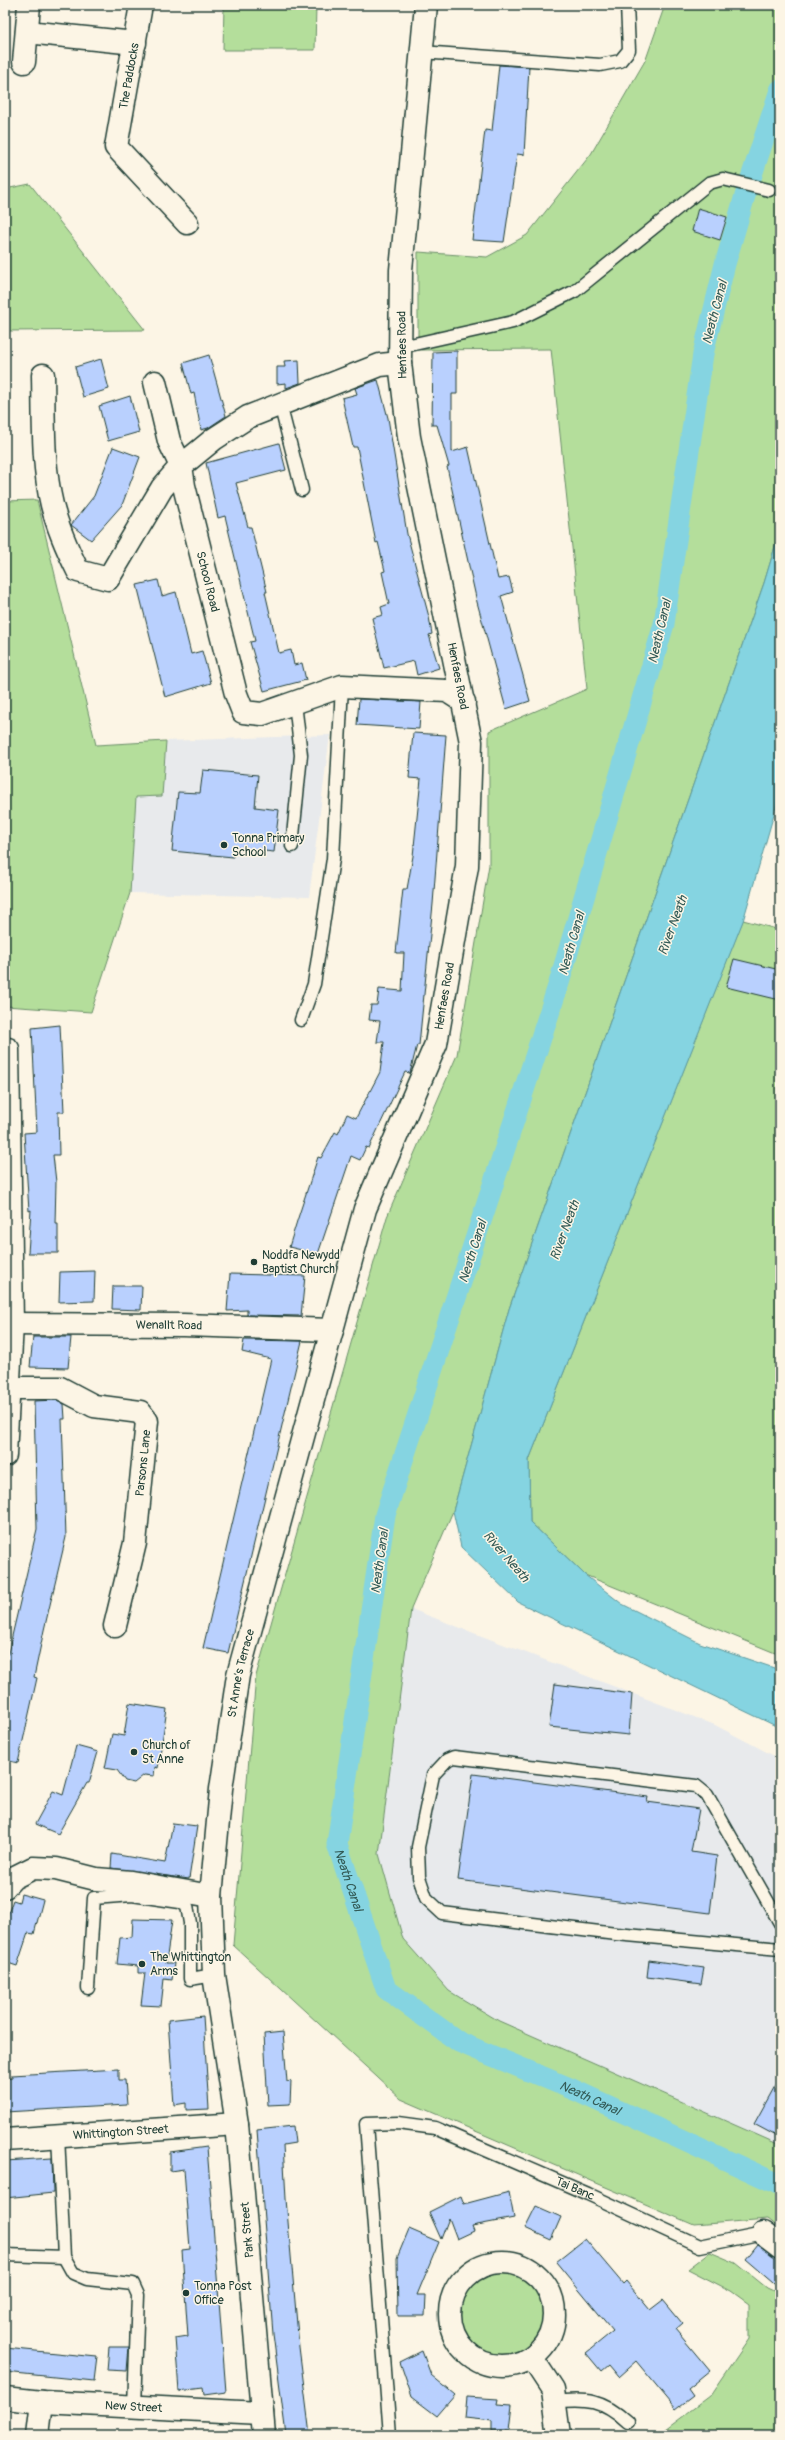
<svg xmlns="http://www.w3.org/2000/svg" width="785" height="2440" font-family="Pangolin,sans-serif">
<rect width="100%" height="100%" fill="#fcf5e5"/>
<filter id="ink" filterUnits="userSpaceOnUse"><feTurbulence type="fractalNoise" baseFrequency=".025" numOctaves="2"/><feDisplacementMap in="SourceGraphic" scale="8" xChannelSelector="R" yChannelSelector="G"/><feConvolveMatrix kernelMatrix="1 2 1 2 8 2 1 2 1" color-interpolation-filters="sRGB"/></filter>
<g filter="url(#ink)">
<g fill="#e8eaec">
<polygon points="330,735 309,897 130,893 136,797 162,796 166,741"/>
<polygon points="411,1609 715,1725 780,1759 780,2145 499,2021 449,1991 403,1939 379,1854"/>
</g>
<g fill="#b4de9b" stroke="#6a8e68">
<polygon points="224,5 316,5 315,50 223,50"/>
<polygon points="665,5 780,5 780,530 764,583 509,1309 453,1511 411,1609 379,1854 403,1939 449,1991 499,2021 780,2145 780,2229 767,2219 694,2225 401,2099 233,1945 256,1676 387,1217 457,1055 489,865 489,731 587,689 551,349 418,350 418,252 487,257 527,235 591,154 646,59"/>
<polygon points="30,184 145,330 5,331 5,189"/>
<polygon points="37,500 96,745 166,741 162,796 136,797 130,893 91,1012 5,1006 5,501"/>
<polygon points="743,920 780,930 780,1655 585,1575 530,1522 529,1460"/>
<polygon points="710,2252 736,2263 767,2288 780,2294 780,2435 658,2435 710,2396 749,2339 749,2304 731,2291 688,2269"/>
<circle cx="500" cy="2314" r="44"/>
</g>
<g fill="#85d4e1" stroke="#5c989c">
<polygon points="739,196 744,199 749,199 730,263 725,264 721,260"/>
<polygon points="780,530 780,793 743,921 529,1460 530,1522 585,1575 622,1604 700,1643 780,1670 780,1728 518,1602 461,1547 453,1511 509,1309 764,583"/>
</g>
<g fill="none" stroke-linecap="round" stroke-linejoin="round">
<path stroke="#85d4e1" stroke-width="21" id="s1" d="M 780,90 L 744,199 L 725,264 L 703,354 L 664,624 L 559,983 L 385,1515 L 337,1844 L 386,1989 L 459,2042 L 572,2089 L 780,2185"/>
</g>
<g fill="#b9d0fe" stroke="#1f3d34">
<polygon points="499,65 529,67 524,155 517,154 504,242 472,240 485,130 492,131"/>
<polygon points="698,208 727,217 720,240 692,231"/>
<polygon points="457,351 457,394 452,394 452,452 468,447 498,579 509,577 513,592 501,596 530,701 506,709 477,602 447,467 449,466 437,425 432,425 433,352"/>
<polygon points="209,355 226,416 208,428 201,430 194,393 191,394 183,363"/>
<polygon points="101,359 109,389 83,397 75,367"/>
<polygon points="299,360 300,383 286,388 286,383 277,384 277,367 285,367 284,361"/>
<polygon points="378,380 388,418 407,534 429,617 432,634 429,635 439,668 417,675 414,661 384,668 372,618 383,615 381,607 389,604 382,572 385,571 378,542 376,543 357,447 353,447 342,398 357,394 355,388"/>
<polygon points="130,396 139,432 108,441 99,406"/>
<polygon points="279,443 286,470 236,483 248,527 251,527 267,592 265,592 279,653 291,650 294,665 302,663 306,680 264,691 250,642 255,641 225,516 218,518 206,463"/>
<polygon points="113,447 140,457 122,505 91,540 71,525 94,496"/>
<polygon points="158,580 162,596 176,592 191,654 202,651 211,683 165,697 137,585"/>
<polygon points="359,699 421,702 419,729 357,725"/>
<polygon points="413,733 446,735 433,904 419,1045 417,1045 410,1073 405,1072 369,1148 366,1147 360,1160 351,1156 318,1254 289,1247 297,1221 318,1157 321,1158 335,1132 338,1134 347,1114 356,1118 380,1072 384,1042 377,1042 380,1021 369,1020 371,1005 377,1005 379,989 402,991 404,953 396,953 403,889 407,889 413,856 421,779 409,778"/>
<polygon points="203,770 258,775 255,807 279,810 274,852 235,848 233,857 172,851 178,792 200,793"/>
<polygon points="734,959 780,970 780,1000 726,987"/>
<polygon points="60,1025 64,1112 58,1112 59,1155 53,1155 56,1182 55,1224 58,1224 58,1253 28,1253 31,1210 29,1211 24,1133 37,1132 32,1028"/>
<polygon points="95,1271 94,1301 59,1302 60,1272"/>
<polygon points="230,1274 305,1276 301,1316 247,1315 247,1310 227,1311"/>
<polygon points="113,1286 142,1286 141,1310 112,1309"/>
<polygon points="33,1337 71,1337 68,1368 30,1367"/>
<polygon points="244,1340 302,1341 228,1653 203,1648 271,1359 242,1352"/>
<polygon points="57,1400 64,1404 65,1419 62,1419 66,1537 44,1630 34,1677 37,1678 18,1763 5,1760 5,1666 37,1529 34,1401"/>
<polygon points="555,1684 632,1694 629,1735 549,1727"/>
<polygon points="129,1703 167,1709 158,1768 155,1767 154,1776 144,1775 134,1783 125,1781 117,1770 105,1768 112,1734 124,1736"/>
<polygon points="76,1746 98,1752 89,1783 87,1783 58,1834 35,1824 53,1791 63,1795"/>
<polygon points="473,1774 648,1797 647,1802 699,1809 691,1852 717,1856 710,1913 458,1880"/>
<polygon points="173,1823 197,1826 189,1879 111,1868 112,1854 165,1863"/>
<polygon points="21,1894 43,1900 34,1934 28,1933 17,1966 5,1962 5,1922 13,1900 19,1902"/>
<polygon points="133,1919 172,1920 166,1963 174,1963 172,1980 164,1979 161,2006 141,2005 145,1973 138,1973 138,1966 117,1964 120,1938 132,1937"/>
<polygon points="649,1960 704,1968 701,1984 647,1977"/>
<polygon points="203,2016 209,2109 186,2110 186,2103 174,2105 168,2020"/>
<polygon points="283,2032 287,2082 291,2081 290,2104 268,2105 264,2034"/>
<polygon points="119,2069 119,2080 125,2080 127,2105 5,2112 5,2079 12,2078 12,2075"/>
<polygon points="780,2077 780,2138 754,2124"/>
<polygon points="293,2126 295,2143 283,2145 286,2199 299,2347 310,2435 286,2435 273,2334 257,2130"/>
<polygon points="207,2147 226,2392 204,2395 203,2388 179,2391 175,2338 188,2336 182,2250 190,2249 184,2169 170,2171 170,2152"/>
<polygon points="52,2158 53,2193 5,2198 5,2161"/>
<polygon points="509,2192 514,2218 472,2226 474,2231 457,2239 449,2218 441,2239 429,2212 461,2196 464,2204"/>
<polygon points="536,2206 561,2217 551,2240 525,2228"/>
<polygon points="409,2229 439,2242 417,2295 426,2295 425,2316 398,2316 397,2258"/>
<polygon points="585,2239 623,2284 626,2281 650,2310 663,2300 682,2323 675,2329 710,2371 688,2389 693,2396 676,2409 636,2361 618,2377 608,2365 601,2371 586,2353 613,2331 556,2262"/>
<polygon points="757,2244 780,2259 780,2289 745,2259"/>
<polygon points="109,2347 129,2347 127,2371 107,2370"/>
<polygon points="5,2348 97,2357 94,2381 5,2372"/>
<polygon points="422,2351 431,2375 455,2395 437,2416 412,2397 400,2362"/>
<polygon points="467,2397 498,2399 497,2404 512,2405 509,2430 492,2431 492,2421 465,2418"/>
</g>
<g fill="none" stroke-linecap="round" stroke-linejoin="round">
<g stroke="#1f3d34" stroke-width="15">
<g id="service">
<polyline points="421,52 600,65 620,61 629,50 627,5"/>
<polyline points="401,347 513,322 575,291 709,183 723,179 769,190"/>
<polyline points="280,404 302,490"/>
<polyline points="292,846 301,755 295,703"/>
<polyline points="301,1020 314,984 333,859 342,686"/>
<polyline points="780,1923 707,1795 696,1786 454,1757 447,1760 433,1775 418,1847 419,1877 426,1898 442,1913 616,1934 780,1949"/>
<polyline points="88,1988 94,1898 132,1895 180,1902 187,1906 190,1923 190,1979 214,1975"/>
<polyline points="58,2136 64,2257 73,2273 87,2279 133,2284 138,2295 134,2407"/>
<polyline points="5,2255 64,2257"/>
<path d="M 554,2402 C 586,2398 603,2400 627,2422"/>
<path id="s2" d="M 390,2435 L 366,2124 L 398,2123 L 435,2128 L 588,2194 L 700,2246 L 763,2233"/>
</g>
</g>
<g stroke="#1f3d34" stroke-width="25">
<g id="minor">
<polyline points="141,5 116,147 187,223"/>
<polyline points="27,32 135,43"/>
<polyline points="24,62 29,5"/>
<path id="s3" d="M 400,363 L 380,365 L 248,417 L 214,439 L 181,466 L 184,486 L 236,694 L 243,712 L 262,714 L 342,686 L 447,691 L 464,702"/>
<path d="M 43,375 C 44,417 42,464 52,505 C 58,529 67,549 78,571 L 108,579 L 162,488 L 181,466 L 169,441 L 155,382"/>
<path id="s4" d="M 5,1324 L 183,1325 L 332,1330"/>
<polyline points="9,1388 60,1388 94,1406 140,1412 147,1421 135,1543 115,1626"/>
<polyline points="5,1455 12,1324 8,1049"/>
<polyline points="5,1887 13,1878 33,1868 56,1869 96,1879 131,1882 211,1896"/>
<path id="s5" d="M 5,2140 L 237,2124"/>
<polyline points="763,2233 780,2246"/>
<circle cx="502" cy="2314" r="52"/>
<polyline points="532,2358 553,2390 559,2435"/>
<path id="s6" d="M 5,2398 L 42,2402 L 262,2413"/>
<polyline points="38,2435 42,2402"/>
</g>
</g>
<g stroke="#1f3d34" stroke-width="25">
<g id="secondary">
<path id="s7" d="M 264,2435 L 237,2124 L 214,1975 L 211,1896 L 221,1789 L 238,1675 L 365,1209 L 436,1044 L 467,866 L 471,742 L 409,437 L 400,363 L 401,270 L 426,5"/>
</g>
</g>
<use href="#service" stroke="#fcf5e5" stroke-width="12"/>
<use href="#minor" stroke="#fcf5e5" stroke-width="22"/>
<use href="#secondary" stroke="#fcf5e5" stroke-width="22"/>
</g>
</g>
<g fill="#1f3d34" stroke="#fcf5e5" stroke-width="1.5">
<circle cx="224" cy="845" r="4"/>
<circle cx="254" cy="1262" r="4"/>
<circle cx="134" cy="1752" r="4"/>
<circle cx="142" cy="1964" r="4"/>
<circle cx="186" cy="2293" r="4"/>
</g>
<g text-anchor="middle" stroke-width="3" stroke-linejoin="round" paint-order="stroke">
<g font-size="12" fill="#1f3d34" stroke="#fcf5e5">
<text transform="translate(129 76) rotate(-80)" y="4">The Paddocks</text>
<text transform="translate(402 345) rotate(-91)" y="4">Henfaes Road</text>
<text dy="4" stroke="none"><textPath href="#s3" startOffset="364">School Road</textPath></text>
<text transform="translate(458 676) rotate(79)" y="4">Henfaes Road</text>
<text dy="4" stroke="none"><textPath href="#s7" startOffset="1476">Henfaes Road</textPath></text>
<text dy="4" stroke="none"><textPath href="#s4" startOffset="164">Wenallt Road</textPath></text>
<text transform="translate(143 1463) rotate(-84)" y="4">Parsons Lane</text>
<text dy="4" stroke="none"><textPath href="#s7" startOffset="767">St Anne's Terrace</textPath></text>
<text dy="4" stroke="none"><textPath href="#s5" startOffset="116">Whittington Street</textPath></text>
<text dy="4" stroke="none"><textPath href="#s2" startOffset="534">Tai Banc</textPath></text>
<text transform="translate(247 2230) rotate(-95)" y="4">Park Street</text>
<text dy="4" stroke="none"><textPath href="#s6" startOffset="129">New Street</textPath></text>
</g>
<g font-size="12" fill="#1f3d34" stroke="#fcf5e5" text-anchor="start">
<text x="232" y="842">Tonna Primary<tspan x="232" dy="14">School</tspan></text>
<text x="262" y="1259">Noddfa Newydd<tspan x="262" dy="14">Baptist Church</tspan></text>
<text x="142" y="1749">Church of<tspan x="142" dy="14">St Anne</tspan></text>
<text x="150" y="1961">The Whittington<tspan x="150" dy="14">Arms</tspan></text>
<text x="194" y="2290">Tonna Post<tspan x="194" dy="14">Office</tspan></text>
</g>
<g font-size="13" font-style="italic" fill="#335b57" stroke="#fcf5e5">
<text transform="translate(714 312) rotate(-75)" y="5">Neath Canal</text>
<text transform="translate(659 631) rotate(-77)" y="5">Neath Canal</text>
<text transform="translate(672 925) rotate(-70)" y="5">River Neath</text>
<text transform="translate(571 943) rotate(-74)" y="5">Neath Canal</text>
<text transform="translate(564 1230) rotate(-70)" y="5">River Neath</text>
<text transform="translate(472 1251) rotate(-72)" y="5">Neath Canal</text>
<text transform="translate(507 1556) rotate(49)" y="5">River Neath</text>
<text transform="translate(379 1561) rotate(-82)" y="5">Neath Canal</text>
<text dy="5" stroke="none"><textPath href="#s1" startOffset="1852">Neath Canal</textPath></text>
<text dy="5" stroke="none"><textPath href="#s1" startOffset="2200">Neath Canal</textPath></text>
</g>
</g>
<rect width="785" height="2440" fill="none" stroke="#fcf5e5" stroke-width="20"/>
<rect x="10" y="10" width="765" height="2420" fill="none" stroke="#1f3d34" stroke-width="1.5" filter="url(#ink)"/>
</svg>
